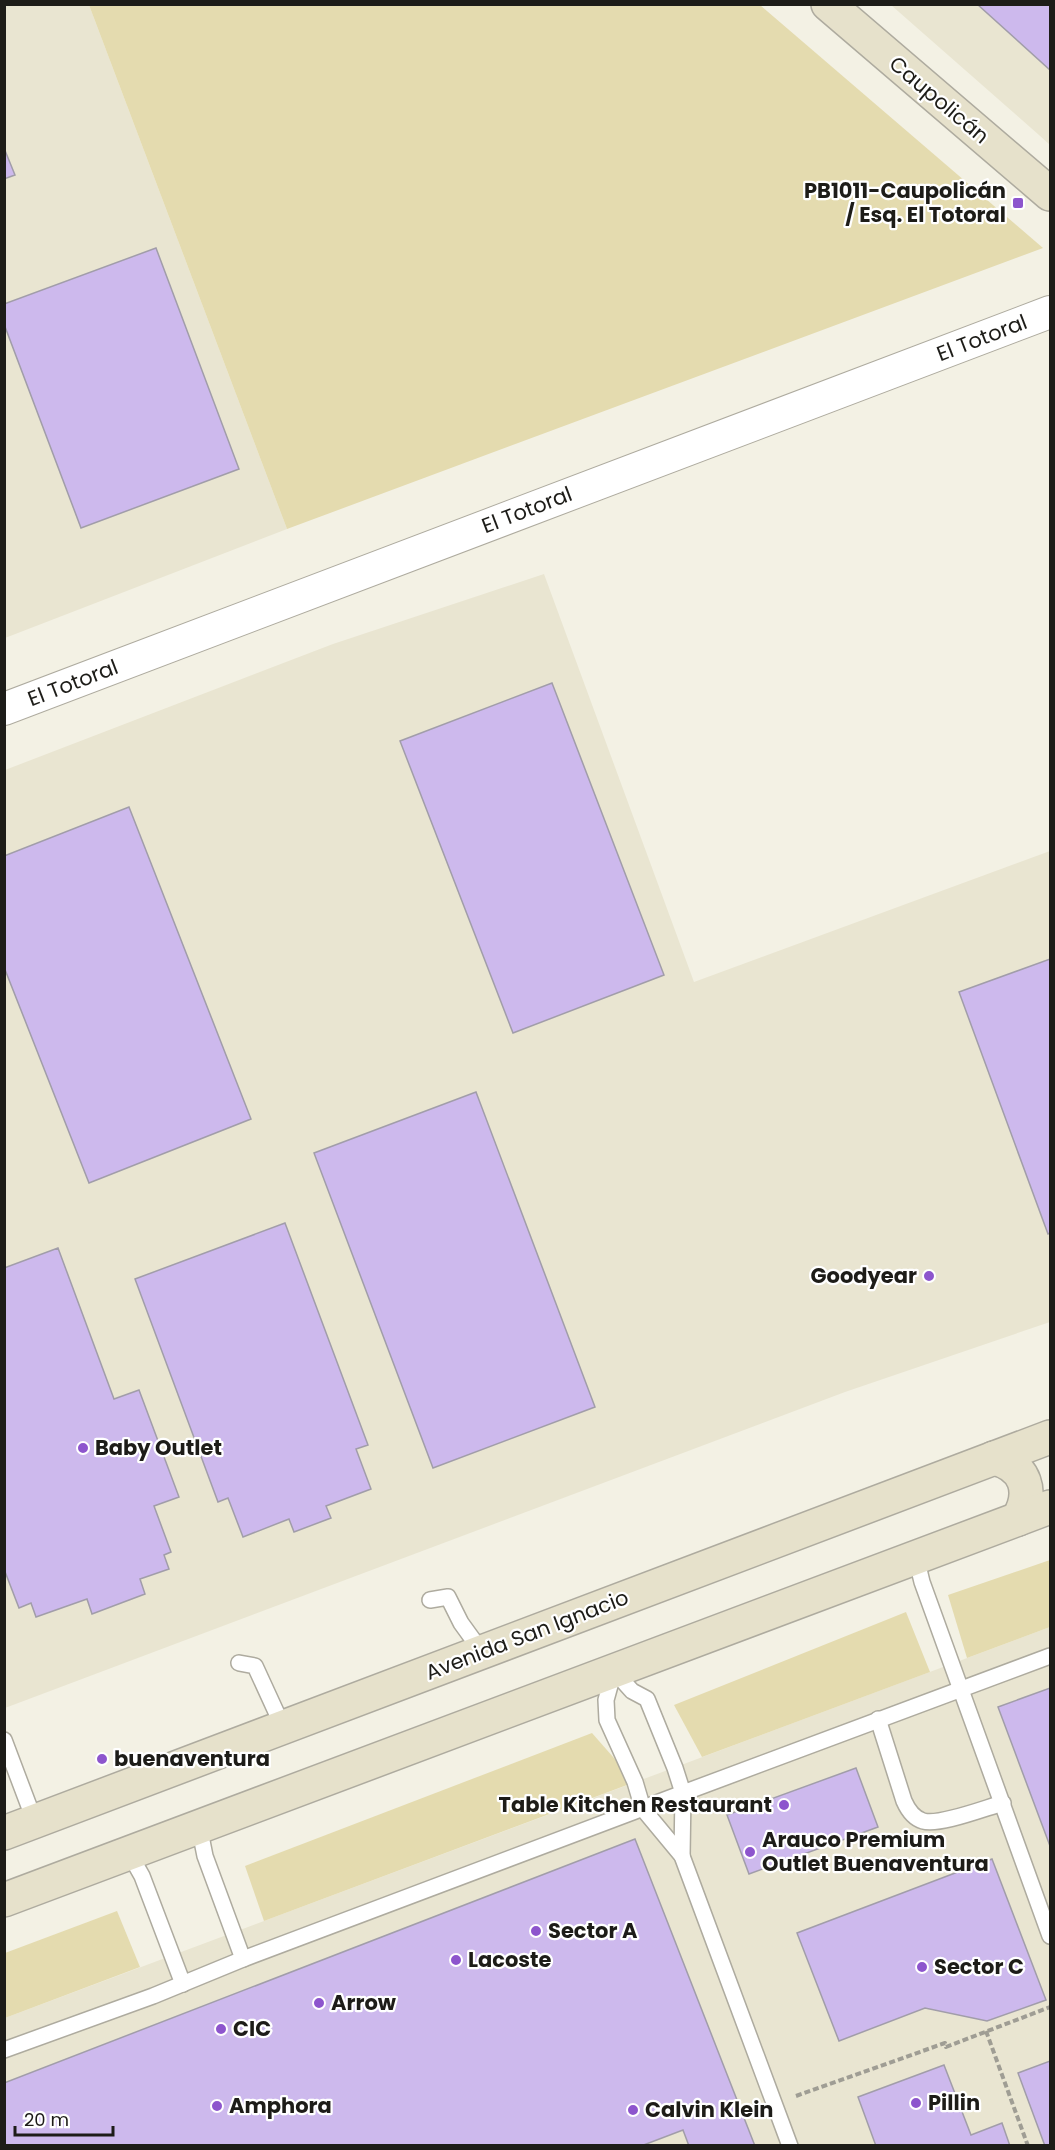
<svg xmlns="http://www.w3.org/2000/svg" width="1055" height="2150" font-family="Poppins,sans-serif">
<rect width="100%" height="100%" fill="#f3f1e4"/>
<g fill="#e9e5d1">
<polygon points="5,5 89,5 287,529 5,638"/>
<polygon points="891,5 1050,5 1050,145 1039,135"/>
<polygon points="544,574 694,982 1050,851 1050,1322 845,1392 5,1708 5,770 333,644"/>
<polygon points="1050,1627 1050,2145 5,2146 5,2018"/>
</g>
<g fill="#e4dbaf">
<polygon points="89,5 760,5 1043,248 287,529"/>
<polygon points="1050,1560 1050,1627 967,1658 948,1595"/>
<polygon points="906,1612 930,1672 702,1757 674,1705"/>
<polygon points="592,1733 635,1782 264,1921 245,1866"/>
<polygon points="117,1911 140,1967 5,2018 5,1953"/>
</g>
<g fill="#cdb9ed" stroke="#a19da9" stroke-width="1.5">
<polygon points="977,4 1050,4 1050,70"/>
<polygon points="4,148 15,175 4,179"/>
<polygon points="156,248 239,469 81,528 4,324 4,304"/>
<polygon points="552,683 664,975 513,1033 400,741"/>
<polygon points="129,807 251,1119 89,1183 4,967 4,856"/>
<polygon points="1050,959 1050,1233 1048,1234 959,992"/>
<polygon points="476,1092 595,1407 433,1468 314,1153"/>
<polygon points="285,1223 368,1445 356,1449 371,1489 326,1506 331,1518 294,1532 289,1519 243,1537 228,1498 218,1502 135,1279"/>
<polygon points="58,1248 114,1399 139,1390 179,1497 154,1506 171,1552 164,1555 169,1569 140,1579 145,1594 92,1614 87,1599 36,1617 31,1603 19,1608 4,1569 4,1268"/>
<polygon points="1050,1688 1050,1846 998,1707"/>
<polygon points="856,1768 878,1827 749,1874 727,1815"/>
<polygon points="635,1839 755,2146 689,2146 683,2130 641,2146 4,2146 4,2083"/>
<polygon points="992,1859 1046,2000 987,2021 925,2008 839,2041 797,1933"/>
<polygon points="1050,2061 1050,2146 1045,2146 1018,2073"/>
<polygon points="944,2065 971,2135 1002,2123 1010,2146 876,2146 858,2097"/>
</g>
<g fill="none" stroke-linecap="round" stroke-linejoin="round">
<g stroke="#aeab9f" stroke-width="18">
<g id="lane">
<polyline points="916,1557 922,1582 1050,1936"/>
<polyline points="430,1600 448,1597 461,1623 482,1652"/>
<polyline points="239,1663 255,1666 283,1727"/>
<polyline points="614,1671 606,1700 607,1720 635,1782 643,1809 682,1856 790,2146"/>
<polyline points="614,1671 632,1691 647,1699 675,1768 683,1793 682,1856"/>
<path d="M 878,1719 L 904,1801 C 908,1810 913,1818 923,1821 C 939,1826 985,1808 1003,1803"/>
<polyline points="4,1740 35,1822"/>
<polyline points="199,1826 205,1856 243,1959"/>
<polyline points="129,1853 142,1876 183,1984"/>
<polyline points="4,2050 153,1996 243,1959 683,1793 1050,1656"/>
</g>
</g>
<g stroke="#aeab9f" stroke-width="34">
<polyline id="street" points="4,709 1050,312"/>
</g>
<g stroke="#aeab9f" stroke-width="36">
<g id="secondary">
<polyline points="828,4 1050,194"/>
<path d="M 994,1458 C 1026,1466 1034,1492 1018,1519"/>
<polyline points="4,1833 1050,1437"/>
<polyline points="4,1900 1050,1507"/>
</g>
</g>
<g stroke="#9f9d94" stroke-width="4" stroke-dasharray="6 3" stroke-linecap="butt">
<polyline points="986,2031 1028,2146"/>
<polyline points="796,2096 945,2043 946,2047 1050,2007"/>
</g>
<use href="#lane" stroke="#fff" stroke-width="15"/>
<use href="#street" stroke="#fff" stroke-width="32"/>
<use href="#secondary" stroke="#e6e1cb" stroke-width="33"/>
</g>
<g fill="#8d55cd" stroke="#fff" stroke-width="2">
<rect x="1012" y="197" width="12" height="12" rx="3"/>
<circle cx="929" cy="1276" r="6"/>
<circle cx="83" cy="1448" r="6"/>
<circle cx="102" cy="1759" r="6"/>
<circle cx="784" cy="1805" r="6"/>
<circle cx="750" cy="1852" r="6"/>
<circle cx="536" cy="1931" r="6"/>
<circle cx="456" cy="1960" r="6"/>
<circle cx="922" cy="1967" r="6"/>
<circle cx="319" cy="2003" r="6"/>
<circle cx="221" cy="2029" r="6"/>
<circle cx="916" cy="2103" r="6"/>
<circle cx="217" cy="2106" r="6"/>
<circle cx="633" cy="2110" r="6"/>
</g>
<g text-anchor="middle" stroke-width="4.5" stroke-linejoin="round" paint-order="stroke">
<g font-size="21" fill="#1d1c18" stroke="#fff">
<text transform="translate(939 100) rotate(40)" y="7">Caupolicán</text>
<text transform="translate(982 338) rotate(-21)" y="7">El Totoral</text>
<text transform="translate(527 510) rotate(-21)" y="7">El Totoral</text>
<text transform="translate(73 683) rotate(-21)" y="7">El Totoral</text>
<text transform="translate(527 1635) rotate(-21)" y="7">Avenida San Ignacio</text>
</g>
<g font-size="21" font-weight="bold" fill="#1d1c18" stroke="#fff" text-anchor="start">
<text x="1006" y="198" text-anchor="end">PB1011-Caupolicán<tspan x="1006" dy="24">/ Esq. El Totoral</tspan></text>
<text x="917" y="1283" text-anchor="end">Goodyear</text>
<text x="95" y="1455">Baby Outlet</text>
<text x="114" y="1766">buenaventura</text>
<text x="772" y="1812" text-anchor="end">Table Kitchen Restaurant</text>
<text x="762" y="1847">Arauco Premium<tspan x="762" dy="24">Outlet Buenaventura</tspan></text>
<text x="548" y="1938">Sector A</text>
<text x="468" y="1967">Lacoste</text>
<text x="934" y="1974">Sector C</text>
<text x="331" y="2010">Arrow</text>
<text x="233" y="2036">CIC</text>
<text x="928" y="2110">Pillin</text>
<text x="229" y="2113">Amphora</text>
<text x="645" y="2117">Calvin Klein</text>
</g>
</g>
<rect width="1055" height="2150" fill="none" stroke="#1d1c18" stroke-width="12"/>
<path d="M15 2126v9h98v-9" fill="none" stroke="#1d1c18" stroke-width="3"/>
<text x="24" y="2126" font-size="18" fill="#1d1c18" stroke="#ffffff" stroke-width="4.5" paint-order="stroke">20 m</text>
</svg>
